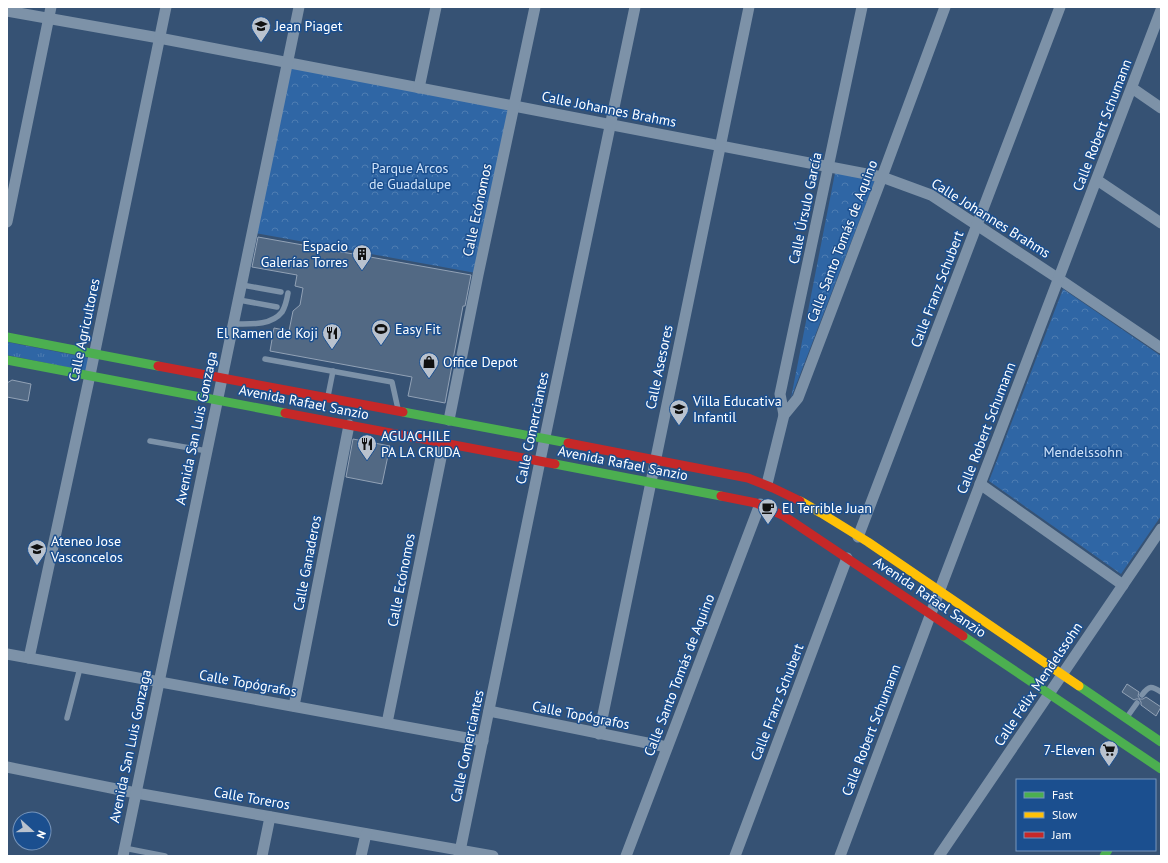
<svg xmlns="http://www.w3.org/2000/svg" width="1168" height="863" font-family="'PT Sans',sans-serif">
<defs>
<pattern id="grass-tufts" width="24" height="20" patternUnits="userSpaceOnUse"><rect width="24" height="20" fill="#2f66a5"/><path d="M3 7l-1-3M5 7V3M7 7l1-3M15 17l-1-3M17 17v-4M19 17l1-3" fill="none" stroke="#4e7db2"/></pattern>
<pattern id="park-crowns" width="20" height="18" patternUnits="userSpaceOnUse"><rect width="20" height="18" fill="#2f66a5"/><path d="M2 6a3 3 0 1 1 6 0M12 15a3 3 0 1 1 6 0" fill="none" stroke="#4e7db2"/></pattern>
</defs>
<rect width="100%" height="100%" fill="#365274"/>
<polygon fill="url(#grass-tufts)" points="7,342 89,358 86,371 7,355"/>
<g fill="url(#park-crowns)">
<polygon points="290,68 511,108 476,273 255,233"/>
<polygon points="835,173 875,180 791,398"/>
<polygon points="1063,289 1161,356 1161,516 1121,574 989,481"/>
</g>
<g fill="#526984" stroke="#92a2b6">
<polygon points="258,237 471,275 465,306 463,306 445,403 408,396 412,377 270,351 274,328 289,331 293,311 300,305 303,288 295,286 297,275 252,267"/>
<polygon points="12,380 31,384 28,401 7,397 7,383"/>
<polygon points="353,439 390,446 382,484 346,477"/>
<polygon points="1127,684 1139,692 1138,696 1140,699 1143,699 1146,697 1161,707 1156,716 1141,705 1141,702 1139,699 1136,699 1134,700 1122,692"/>
</g>
<g fill="none" stroke-linecap="round" stroke-linejoin="round">
<g stroke="#7d92a8" stroke-width="5.5">
<polyline points="242,285 281,292"/>
<polyline points="239,300 277,307"/>
<path d="M 234,324 C 249,324 271,326 282,312 C 285,307 287,299 288,293"/>
<polyline points="265,359 392,382 398,409"/>
<polyline points="328,396 333,371"/>
<polyline points="150,441 207,451"/>
<path d="M 1142,695 C 1149,685 1152,686 1161,692"/>
<polyline points="1127,717 1137,703"/>
<polyline points="67,718 80,668"/>
<polyline points="124,848 165,856"/>
</g>
<g stroke="#7d92a8" stroke-width="11">
<polyline points="7,11 159,38 514,106 882,177 931,195 1059,279 1161,348"/>
<polyline points="419,88 436,7"/>
<polyline points="1132,88 1161,108"/>
<polyline points="1097,180 1161,223"/>
<polyline points="7,222 51,7"/>
<polyline points="784,415 780,394 862,7"/>
<polyline points="449,420 478,275 535,7"/>
<polyline points="767,484 784,415 798,398 882,177 945,7"/>
<polyline points="980,484 1123,585"/>
<polyline points="858,537 1060,7"/>
<polyline points="7,654 483,741"/>
<polyline points="29,658 90,375 166,7"/>
<polyline points="294,706 349,425"/>
<polyline points="489,711 667,747"/>
<polyline points="387,723 444,443"/>
<polyline points="599,734 749,7"/>
<polyline points="7,767 136,793 493,856"/>
<polyline points="123,856 299,7"/>
<polyline points="262,856 270,817"/>
<polyline points="361,856 366,834"/>
<polyline points="459,856 540,461 635,7"/>
<polyline points="626,856 760,504"/>
<polyline points="735,856 847,558"/>
<polyline points="840,856 939,592 1161,10"/>
<polyline points="939,856 1161,529"/>
</g>
<g stroke="#4caf50" stroke-width="9">
<polyline points="7,337 158,366"/>
<polyline points="7,360 285,413"/>
<polyline points="403,412 568,443"/>
<polyline points="555,464 721,496"/>
<polyline points="963,636 1161,769"/>
<polyline points="1079,686 1161,742"/>
<polyline points="1104,856 1108,850"/>
</g>
<polyline stroke="#ffc107" stroke-width="9" points="800,501 821,513 868,542 1079,686"/>
<g stroke="#c62828" stroke-width="9">
<polyline points="158,366 403,412"/>
<polyline points="285,413 555,464"/>
<polyline points="568,443 748,478 773,488 800,501"/>
<polyline points="721,496 756,503 784,516 963,636"/>
</g>
</g>
<defs>
<g id="school-pin" transform="scale(1)"><path d="M0 17L-7.5 6A9.5 9.5 0 1 1 7.5 6Z" fill="#b9c2ce" stroke="#1b4f8f"/><path d="M0-5L7-2L0 1L-7-2ZM-4 1L0 2.5L4 1V4Q0 6-4 4Z" fill="#111"/></g>
<g id="building-pin" transform="scale(1)"><path d="M0 17L-7.5 6A9.5 9.5 0 1 1 7.5 6Z" fill="#b9c2ce" stroke="#1b4f8f"/><path d="M-4-6H4V6H1V3H-1V6H-4ZM-2.5-4.3h1.7v1.8h-1.7ZM.8-4.3h1.7v1.8H.8ZM-2.5-1h1.7V.8h-1.7ZM.8-1h1.7V.8H.8Z" fill="#111"/></g>
<g id="stadium-pin" transform="scale(1)"><path d="M0 17L-7.5 6A9.5 9.5 0 1 1 7.5 6Z" fill="#b9c2ce" stroke="#1b4f8f"/><path d="M0-5a6.5 5 0 1 0 0 10a6.5 5 0 1 0 0-10ZM-3.5-1.8h7v3.6h-7Z" fill="#111"/></g>
<g id="restaurant-pin" transform="scale(1)"><path d="M0 17L-7.5 6A9.5 9.5 0 1 1 7.5 6Z" fill="#b9c2ce" stroke="#1b4f8f"/><path d="M-5-6h1v4h1v-4h1v4h1v-4h1v5L-1.5 .5V6h-2V.5L-5-1ZM5-6V6H3V1.5H1.5Q1.5-4 5-6Z" fill="#111"/></g>
<g id="shop-pin" transform="scale(1)"><path d="M0 17L-7.5 6A9.5 9.5 0 1 1 7.5 6Z" fill="#b9c2ce" stroke="#1b4f8f"/><path d="M-5-2.5h2.3a2.7 3.5 0 0 1 5.4 0H5L5.5 6h-11ZM-1.5-2.5h3a1.5 2.3 0 0 0-3 0Z" fill="#111"/></g>
<g id="cafe-pin" transform="scale(1)"><path d="M0 17L-7.5 6A9.5 9.5 0 1 1 7.5 6Z" fill="#b9c2ce" stroke="#1b4f8f"/><path d="M-5.5-4.5H6V0H3Q3 3.5 0 3.5H-2.5Q-5.5 3.5-5.5 0ZM3-3.2v2h1.7v-2ZM-6 4.5H4V6H-6Z" fill="#111"/></g>
<g id="supermarket-pin" transform="scale(1)"><path d="M0 17L-7.5 6A9.5 9.5 0 1 1 7.5 6Z" fill="#b9c2ce" stroke="#1b4f8f"/><path d="M-6-5.5h2.5l.6 2H6L4.5 2H-2.5L-4.4-4H-6ZM-1.5 3.2a1.3 1.3 0 1 0 .1 0ZM3 3.2a1.3 1.3 0 1 0 .1 0Z" fill="#111"/></g>
</defs>
<g fill-rule="evenodd">
<use href="#school-pin" x="261" y="26"/>
<use href="#building-pin" x="362" y="254"/>
<use href="#stadium-pin" x="381" y="329"/>
<use href="#restaurant-pin" x="332" y="333"/>
<use href="#shop-pin" x="429" y="362"/>
<use href="#school-pin" x="679" y="409"/>
<use href="#restaurant-pin" x="367" y="444"/>
<use href="#cafe-pin" x="768" y="508"/>
<use href="#school-pin" x="37" y="549"/>
<use href="#supermarket-pin" x="1109" y="750"/>
</g>
<g text-anchor="middle" stroke-width="3" stroke-linejoin="round" paint-order="stroke">
<g font-size="14" fill="#fff" stroke="#1b4f8f" text-anchor="start">
<text x="275" y="31">Jean Piaget</text>
<text x="348" y="251" text-anchor="end">Espacio<tspan x="348" dy="16">Galerías Torres</tspan></text>
<text x="395" y="334">Easy Fit</text>
<text x="318" y="338" text-anchor="end">El Ramen de Koji</text>
<text x="443" y="367">Office Depot</text>
<text x="693" y="406">Villa Educativa<tspan x="693" dy="16">Infantil</tspan></text>
<text x="381" y="441">AGUACHILE<tspan x="381" dy="16">PA LA CRUDA</tspan></text>
<text x="782" y="513">El Terrible Juan</text>
<text x="51" y="546">Ateneo Jose<tspan x="51" dy="16">Vasconcelos</tspan></text>
<text x="1095" y="755" text-anchor="end">7-Eleven</text>
</g>
<g font-size="14" fill="#fff" stroke="#1b4f8f">
<text transform="translate(609 109) rotate(11)" y="5">Calle Johannes Brahms</text>
<text transform="translate(1102 125) rotate(-69)" y="5">Calle Robert Schumann</text>
<text transform="translate(805 208) rotate(-78)" y="5">Calle Úrsulo García</text>
<text transform="translate(477 210) rotate(-78)" y="5">Calle Ecónomos</text>
<text transform="translate(991 218) rotate(32)" y="5">Calle Johannes Brahms</text>
<text transform="translate(842 241) rotate(-69)" y="5">Calle Santo Tomás de Aquino</text>
<text transform="translate(937 289) rotate(-69)" y="5">Calle Franz Schubert</text>
<text transform="translate(84 330) rotate(-78)" y="5">Calle Agricultores</text>
<text transform="translate(659 367) rotate(-78)" y="5">Calle Asesores</text>
<text transform="translate(304 402) rotate(11)" y="5">Avenida Rafael Sanzio</text>
<text transform="translate(196 428) rotate(-78)" y="5">Avenida San Luis Gonzaga</text>
<text transform="translate(532 428) rotate(-78)" y="5">Calle Comerciantes</text>
<text transform="translate(986 428) rotate(-69)" y="5">Calle Robert Schumann</text>
<text transform="translate(623 463) rotate(11)" y="5">Avenida Rafael Sanzio</text>
<text transform="translate(307 563) rotate(-79)" y="5">Calle Ganaderos</text>
<text transform="translate(401 580) rotate(-79)" y="5">Calle Ecónomos</text>
<text transform="translate(930 597) rotate(34)" y="5">Avenida Rafael Sanzio</text>
<text transform="translate(679 675) rotate(-69)" y="5">Calle Santo Tomás de Aquino</text>
<text transform="translate(248 683) rotate(10)" y="5">Calle Topógrafos</text>
<text transform="translate(1038 684) rotate(-56)" y="5">Calle Félix Mendelssohn</text>
<text transform="translate(777 702) rotate(-69)" y="5">Calle Franz Schubert</text>
<text transform="translate(581 715) rotate(11)" y="5">Calle Topógrafos</text>
<text transform="translate(871 730) rotate(-69)" y="5">Calle Robert Schumann</text>
<text transform="translate(130 746) rotate(-78)" y="5">Avenida San Luis Gonzaga</text>
<text transform="translate(467 746) rotate(-78)" y="5">Calle Comerciantes</text>
<text transform="translate(252 798) rotate(10)" y="5">Calle Toreros</text>
</g>
<g font-size="14" fill="#cfe3fa" stroke="#1b4f8f">
<text x="410" y="173">Parque Arcos<tspan x="410" dy="16">de Guadalupe</tspan></text>
<text x="1083" y="457">Mendelssohn</text>
</g>
</g>
<rect width="1168" height="863" fill="none" stroke="#ffffff" stroke-width="16"/>
<rect x="1016" y="779" width="140" height="72" fill="#1b4f8f" stroke="#7695bc"/>
<rect x="1024" y="792" width="20" height="6" fill="#4caf50" stroke="#7695bc"/>
<text x="1052" y="799" font-size="12" fill="#ffffff">Fast</text>
<rect x="1024" y="812" width="20" height="6" fill="#ffc107" stroke="#7695bc"/>
<text x="1052" y="819" font-size="12" fill="#ffffff">Slow</text>
<rect x="1024" y="832" width="20" height="6" fill="#c62828" stroke="#7695bc"/>
<text x="1052" y="839" font-size="12" fill="#ffffff">Jam</text>
<g transform="translate(32 831) rotate(111)"><circle r="19" fill="#1b4f8f" stroke="#7695bc"/>
<path d="M0-3L7 15L0 10L-7 15Z" fill="#b9c2ce"/>
<text y="-6" font-size="11" font-weight="bold" text-anchor="middle" fill="#ffffff">N</text>
</g>
</svg>
